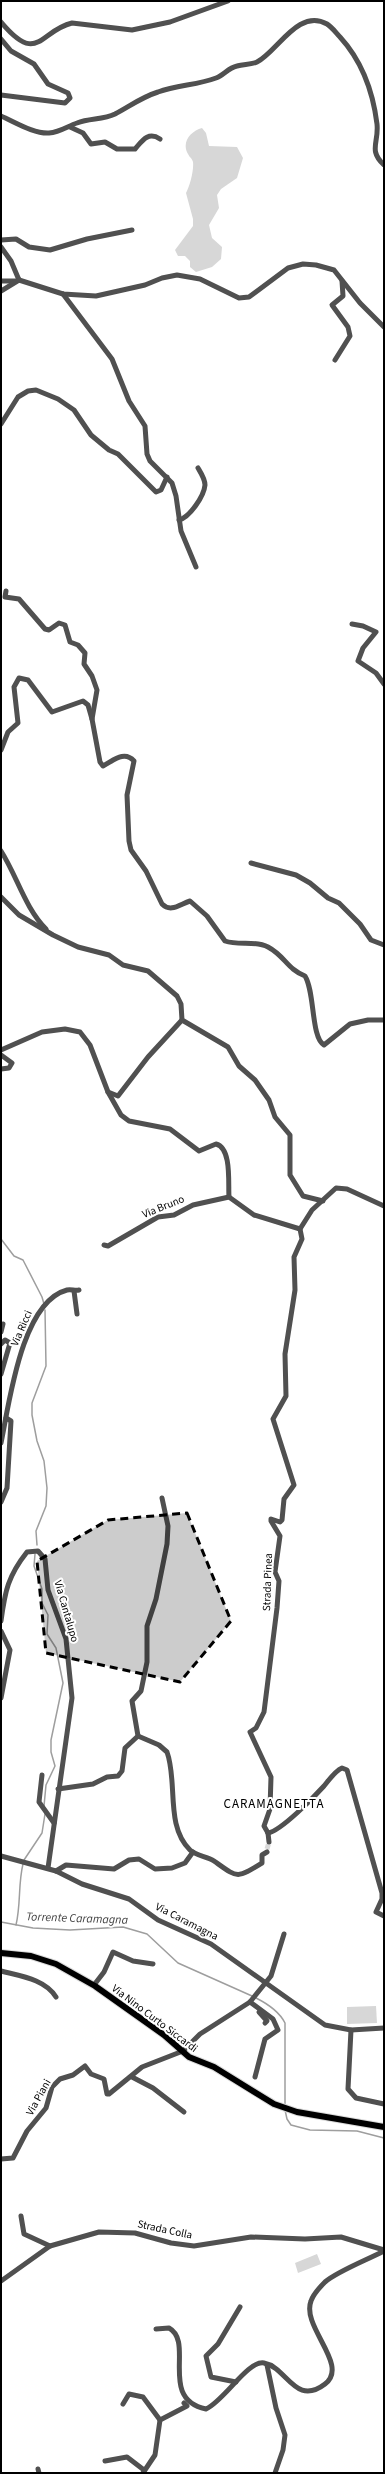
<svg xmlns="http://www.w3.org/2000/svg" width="385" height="2474" font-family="'Source Sans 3',sans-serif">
<rect width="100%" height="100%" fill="#fff"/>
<g fill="#d7d7d7">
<path d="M 202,128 L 206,133 L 209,146 L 237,147 L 243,158 L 237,178 L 221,189 L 217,195 L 219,208 L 209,225 L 212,238 L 222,247 L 221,259 L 212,267 L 196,272 L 190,267 L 190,261 L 185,256 L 178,256 L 175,250 L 193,226 L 193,219 L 186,193 C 190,186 194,170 193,162 C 192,158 190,158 188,154 C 181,142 191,131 202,128 Z"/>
<polygon points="376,2006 377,2023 347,2024 347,2007"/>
<polygon points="317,2254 321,2264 298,2273 295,2263"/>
</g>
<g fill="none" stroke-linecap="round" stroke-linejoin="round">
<g stroke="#9e9e9e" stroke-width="1.5">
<polyline points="1,1239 14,1256 23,1260 42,1297 44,1304"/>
<polyline points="37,1545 36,1531 46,1506 47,1488 44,1461 37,1441 32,1415 32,1403 46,1366 45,1310"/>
<polyline points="35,1554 34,1566 42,1589 42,1603 48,1615 47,1634 56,1648 63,1683 51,1740 51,1752 55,1766 46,1785 44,1806"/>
<polyline points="24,1860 42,1833 45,1814"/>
<polyline points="1,1922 33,1928 70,1930 123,1927 147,1934 178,1963 252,1996"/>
<path d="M 16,1925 C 21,1904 18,1884 23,1864"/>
<path d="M 256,1998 C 268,2004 279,2011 285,2023 L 285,2106"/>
<polyline points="285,2110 287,2119 291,2125 310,2130 357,2131 384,2138"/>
</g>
<polyline stroke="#d9d9d9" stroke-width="5" stroke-dasharray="5 2.5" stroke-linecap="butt" points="267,1849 269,1842"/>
<g stroke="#dbdbdb" stroke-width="8">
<polyline id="major" points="1,1953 31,1956 56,1964 95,1986 164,2035 189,2057 214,2067 274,2104 297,2112 384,2127"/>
</g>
<g stroke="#505050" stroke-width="5">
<path d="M 1,22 C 38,66 39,31 72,23 L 132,30 L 170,22 L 228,1"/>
<polyline points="1,39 11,51 34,64 48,84 68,93 70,98 65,103 1,95"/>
<path d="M 1,116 C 15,122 34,134 49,133 C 60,132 68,126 77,123 C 90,118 103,120 115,114 C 130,106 142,97 158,92 C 177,85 198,85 216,78 C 224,75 228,68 237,66 C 244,64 251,65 257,62 C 278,51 298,8 327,24 C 332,27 336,33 340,37 C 362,61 373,92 377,124 C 379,143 368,150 384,165"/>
<path d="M 70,127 L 83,133 L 91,144 L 105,142 L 117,149 L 135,149 C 142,141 148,131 160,139"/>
<polyline points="1,240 16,239 29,247 50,250 87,239 132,230"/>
<polyline points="1,247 11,261 19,280"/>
<polyline points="19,280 63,294 96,296 145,285 162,278 177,275 200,279 239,298 249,297 288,268 303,264 316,265 334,270 360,303 384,327"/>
<polyline points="1,281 16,281"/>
<polyline points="1,291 19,280"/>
<polyline points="63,294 112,359 129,401 145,426 147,454 150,461 172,483 176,496 181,531 196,567"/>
<polyline points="335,360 350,336 348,327 332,305 343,296 342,281"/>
<polyline points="1,424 18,397 28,391 36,390 58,399 74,410 91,435 109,450 118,454 156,492 161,490 167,477"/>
<path d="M 179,520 C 190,517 204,496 205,485 C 205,479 201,473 198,468"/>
<path d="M 6,591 L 5,597 L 19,599 L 45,629 L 49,630 L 59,623 L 65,625 L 70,642 L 78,645 L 85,653 L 84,664 L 92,676 L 97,690 L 92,719 L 100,762 L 103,766 C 113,761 124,750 134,761 L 127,795 L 129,841 L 131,850 L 146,871 L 162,904 C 171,913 180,904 190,901 L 207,916 L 225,941 C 239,946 255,940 268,947 C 285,956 287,969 305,976 C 315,992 311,1038 324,1045 L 350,1024 L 368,1020 L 384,1020"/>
<polyline points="352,624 363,626 376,632 363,648 358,661 376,673 384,684"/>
<polyline points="1,750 8,732 18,723 14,687 19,678 28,680 52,712 83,701 88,705 92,719"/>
<path d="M 1,851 C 17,876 25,908 46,929"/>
<polyline points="251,863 296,875 310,883 328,898 339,903 360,924 371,940 384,945"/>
<polyline points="1,897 19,915 53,935 78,947 109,955 123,965 148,971 177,996 181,1004 182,1020 228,1047 239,1066 255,1080 269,1100 275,1117 290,1135 290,1175 303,1196 323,1201"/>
<path d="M 1,1050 L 42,1032 L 65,1029 L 80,1032 L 90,1045 L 108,1092 L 121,1115 L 129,1121 L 170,1129 L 199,1151 L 216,1144 C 232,1148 228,1184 229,1197"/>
<polyline points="1,1055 12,1063 9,1068 1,1069"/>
<polyline points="108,1092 118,1096 148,1057 182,1020"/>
<polyline points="104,1245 108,1246 158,1217 174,1215 193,1205 229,1197 254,1215 300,1229 312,1210 336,1188 347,1189 384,1206"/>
<polyline points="74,1291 77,1314"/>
<polyline points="1,1332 3,1324"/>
<polyline points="1,1344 5,1340 10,1343 1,1374"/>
<path d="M 1,1443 C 9,1405 21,1302 67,1290 C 71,1289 75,1291 79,1290"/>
<polyline points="1,1502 7,1488 11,1421 6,1418"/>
<path d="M 1,1621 C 5,1591 8,1576 27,1552 L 38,1551 L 45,1559 L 48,1590 L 66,1639 L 72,1698 L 48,1868"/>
<polyline points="1,1631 10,1650 1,1698"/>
<path d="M 138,1736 L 159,1745 L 167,1752 C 178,1782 165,1826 190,1850 C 196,1856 207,1856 214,1861 C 238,1878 236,1879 262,1863 L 262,1855 L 267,1852"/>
<polyline points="42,1775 39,1802 54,1823"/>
<polyline points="58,1789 93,1784 107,1777 118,1776 122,1771 125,1748 138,1736 132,1701 141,1691 147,1662 147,1626 156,1599 167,1544 168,1526 162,1498"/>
<polyline points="268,1833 264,1826 270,1809 271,1777 250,1732 256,1728 264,1712 277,1608 279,1581 275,1572 280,1536 271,1521 271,1519 280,1522 282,1520 284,1499 294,1485 273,1419 286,1396 285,1354 295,1290 294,1257 302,1239 300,1229"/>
<path d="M 268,1833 C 281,1831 315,1796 324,1786 C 329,1780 335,1771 342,1768 L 347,1770 L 382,1893 L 382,1899 L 376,1912 L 384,1916"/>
<polyline points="268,1833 269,1842"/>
<polyline points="1,1856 56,1871 82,1884 129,1899 158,1920 211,1944 325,2025 351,2030 384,2028"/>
<polyline points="56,1871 66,1865 114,1869 129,1860 139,1859 155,1869 172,1868 185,1863 193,1852"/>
<path d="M 1,1971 C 20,1976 45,1979 56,1997"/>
<polyline points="94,1985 104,1972 113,1952 133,1961 153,1964"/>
<polyline points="250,2002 273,2019 278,2030 265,2039 255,2077"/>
<polyline points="259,2012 267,2021 265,2023"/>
<polyline points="351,2030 348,2089 356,2098 384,2104"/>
<polyline points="132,2077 153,2088 184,2112"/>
<polyline points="1,2159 13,2158 27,2131 46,2108 52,2087 60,2079 73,2075 85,2066 91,2074 104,2079 107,2094 109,2094 142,2067 183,2051 200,2034 250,2002 271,1976 284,1934"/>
<polyline points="21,2216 24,2234 50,2246"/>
<polyline points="1,2281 50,2246 99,2232 135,2233 171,2243 194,2246 251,2237 305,2239 341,2237 384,2250"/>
<path d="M 156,2329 L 169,2328 C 195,2342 158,2399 206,2409 C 224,2401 248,2360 264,2363 C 287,2367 295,2407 325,2384 C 350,2365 301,2327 311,2301 C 313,2295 320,2287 325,2282 C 338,2271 367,2260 384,2251"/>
<polyline points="267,2365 276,2408 285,2435 283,2450 275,2473"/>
<polyline points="236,2382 211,2377 206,2356 218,2344 240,2307"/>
<polyline points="123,2404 129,2394 143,2397 160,2420"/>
<polyline points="105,2461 127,2457 144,2470"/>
<polyline points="38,2469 39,2473"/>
<polyline points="143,2473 155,2455 160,2420 187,2406 184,2403"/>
</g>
<use href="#major" stroke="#000" stroke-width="6"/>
</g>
<path fill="#000" fill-opacity="0.2" stroke="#000" stroke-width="3" stroke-dasharray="8 5" stroke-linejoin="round" d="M 187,1513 L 231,1621 L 180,1682 L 46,1653 L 37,1561 L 108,1520 Z"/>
<g text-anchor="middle" stroke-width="4" stroke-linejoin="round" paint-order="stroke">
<g font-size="11" fill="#000" stroke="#fff">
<text transform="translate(163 1206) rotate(-22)" y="4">Via Bruno</text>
<text transform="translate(21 1328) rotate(-67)" y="4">Via Ricci</text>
<text transform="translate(267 1582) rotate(-88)" y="4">Strada Pinea</text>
<text transform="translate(67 1611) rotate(74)" y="4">Via Cantalupo</text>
<text transform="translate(187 1921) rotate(27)" y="4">Via Caramagna</text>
<text transform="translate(155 2018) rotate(37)" y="4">Via Nino Curto Siccardi</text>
<text transform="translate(38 2097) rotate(-61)" y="4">Via Piani</text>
<text transform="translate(165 2229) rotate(12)" y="4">Strada Colla</text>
</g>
<g font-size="12" font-style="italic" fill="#3f3f3f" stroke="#fff">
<text transform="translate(77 1918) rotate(2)" y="4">Torrente Caramagna</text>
</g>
<g font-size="13" letter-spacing="1" fill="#000" stroke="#fff">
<text x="274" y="1808">CARAMAGNETTA</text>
</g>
</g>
<rect width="385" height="2474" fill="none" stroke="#000000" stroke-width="4"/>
</svg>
